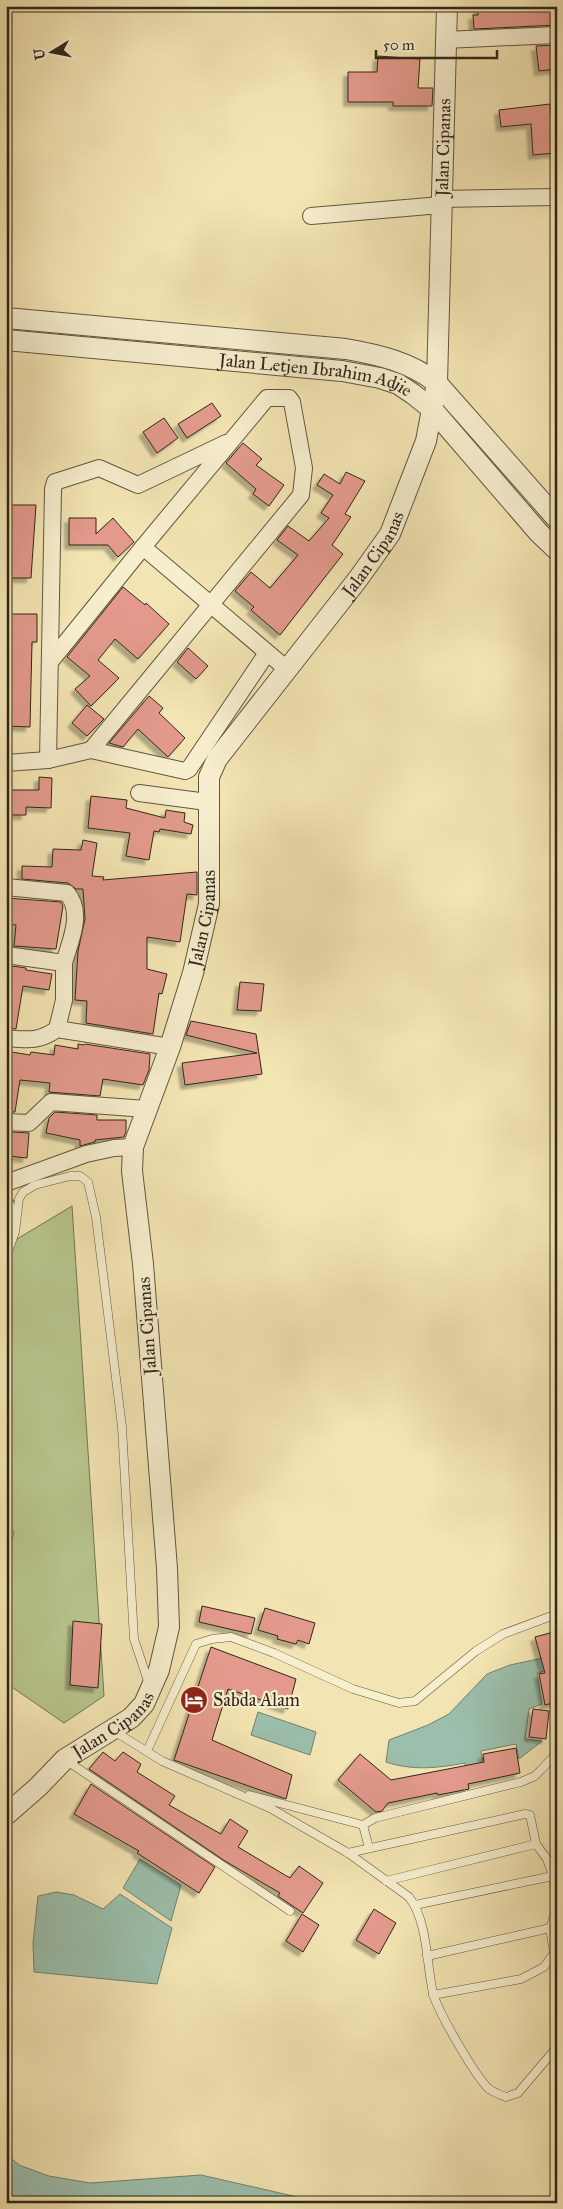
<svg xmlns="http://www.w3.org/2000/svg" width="563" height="2209" font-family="'IM FELL Great Primer',serif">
<defs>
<filter id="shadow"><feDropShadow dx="-4.5" dy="4.5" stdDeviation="1" flood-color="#0004"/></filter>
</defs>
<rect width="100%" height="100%" fill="#f3e5b3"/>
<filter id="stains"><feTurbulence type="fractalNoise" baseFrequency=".004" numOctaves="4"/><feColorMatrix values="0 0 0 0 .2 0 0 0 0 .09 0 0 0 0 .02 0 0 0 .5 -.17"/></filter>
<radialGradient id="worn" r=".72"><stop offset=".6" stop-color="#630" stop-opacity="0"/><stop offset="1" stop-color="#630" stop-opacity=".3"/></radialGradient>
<polygon fill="#b8c58e" stroke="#747654" points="72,1206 104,1696 64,1723 6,1683 6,1563 14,1532 6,1523 6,1255 12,1242"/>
<g fill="#9bbfac" stroke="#708272">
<path d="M 557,1655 L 557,1668 L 537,1673 L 542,1704 L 529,1709 L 525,1739 L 542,1741 L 519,1759 L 516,1744 L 481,1751 L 484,1768 L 467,1771 L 465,1763 C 438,1768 413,1771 386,1762 L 389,1740 L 428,1725 L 449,1714 L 487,1674 L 510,1665 Z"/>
<polygon points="258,1712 316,1732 310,1755 251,1735"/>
<polygon points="140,1859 181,1885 171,1921 123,1888"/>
<polygon points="56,1892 74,1895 103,1909 120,1894 172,1928 157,1984 34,1972 33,1943 38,1896"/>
<polygon points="6,2154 19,2165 49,2176 90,2183 201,2175 293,2196 310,2203 6,2203"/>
</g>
<g fill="#e39a8c" stroke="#30271a" filter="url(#shadow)">
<polygon points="478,6 557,6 557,25 474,29 473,15 478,15"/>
<polygon points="557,45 557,69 539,71 536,46"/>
<polygon points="378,56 420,59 418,88 433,88 432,106 393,106 393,102 348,102 348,72 377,72"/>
<polygon points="550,104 555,153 533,155 531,124 501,127 499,110"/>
<polygon points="212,403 221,416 187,438 178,424"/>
<polygon points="164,418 178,438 157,453 143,432"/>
<polygon points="243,443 262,459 256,465 284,485 269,506 253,494 256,489 226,463"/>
<polygon points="346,472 365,481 345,514 351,517 332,545 343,554 280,635 251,610 254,607 235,591 251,572 270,588 298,555 277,540 288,526 309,541 329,518 321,513 333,495 317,485 324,474 340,484"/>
<polygon points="12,505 36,505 31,578 8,578"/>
<polygon points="69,518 96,518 96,534 113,518 134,542 118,557 108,545 69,545"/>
<polygon points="123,587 145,605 146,603 169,624 138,659 115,639 98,660 119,678 91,706 75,689 90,676 67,657"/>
<polygon points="10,614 37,614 37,642 32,642 30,727 6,726 8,684 6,684 6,656 10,656"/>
<polygon points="188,648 208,666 196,679 177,662"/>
<polygon points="149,696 163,708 159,713 185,738 168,757 138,729 123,747 109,743"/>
<polygon points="87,705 104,719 87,736 72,723"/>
<polygon points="39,777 52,778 51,808 26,807 26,815 10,815 10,790 39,790"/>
<polygon points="91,796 127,800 126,808 165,818 166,810 185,813 184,822 193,825 191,834 160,829 159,832 154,831 149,860 126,856 130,833 88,828"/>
<polygon points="83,840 97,843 92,876 104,877 103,880 197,872 197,895 187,894 180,942 147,937 147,969 167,974 162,994 159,993 153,1034 86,1023 87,1001 75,1000 78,951 85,919 83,889 76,889 68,883 22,879 22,866 52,867 53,849 81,850"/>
<polygon points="6,898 61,902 63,906 56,949 14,946 16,925 6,924"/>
<polygon points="12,966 26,968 26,970 52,974 49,990 23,986 16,1029 6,1028"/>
<polygon points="240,982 264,984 261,1011 237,1010"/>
<polygon points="191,1021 256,1034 262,1074 185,1085 182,1063 257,1053 186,1035"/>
<polygon points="78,1044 84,1045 85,1044 150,1054 149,1070 143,1085 103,1079 100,1096 49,1092 50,1083 20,1080 15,1112 6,1112 6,1051 30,1055 31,1052 54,1055 55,1045 78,1049"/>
<polygon points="55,1112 97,1115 97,1120 126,1120 126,1131 124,1137 95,1140 95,1142 80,1146 80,1140 46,1133 49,1118"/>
<polygon points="12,1132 29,1133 27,1158 9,1156"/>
<polygon points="202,1606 255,1618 251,1634 199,1622"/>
<polygon points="265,1608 315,1623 309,1644 298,1640 296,1644 277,1639 278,1636 258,1630"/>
<polygon points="73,1621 102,1624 98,1688 70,1685"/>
<polygon points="557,1631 557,1702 545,1705 539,1674 545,1673 535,1637"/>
<polygon points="211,1647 296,1679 288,1709 228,1689 212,1740 292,1775 286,1799 174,1760"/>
<polygon points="533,1709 549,1711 546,1739 529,1737"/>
<polygon points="516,1748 520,1773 468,1784 469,1789 438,1795 437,1793 388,1803 382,1811 376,1812 338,1780 360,1754 391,1780 484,1762 483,1754"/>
<polygon points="103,1752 115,1761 123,1752 141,1764 137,1772 175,1796 169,1805 221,1834 230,1819 248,1831 238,1847 290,1878 299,1866 323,1883 303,1913 278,1896 280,1893 225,1861 89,1769"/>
<polygon points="91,1784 215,1867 199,1893 137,1853 139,1851 74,1814"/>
<polygon points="374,1909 396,1923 379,1954 356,1940"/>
<polygon points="302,1914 319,1925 303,1952 286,1941"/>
</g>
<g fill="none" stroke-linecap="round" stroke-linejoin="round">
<g stroke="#615640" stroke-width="9">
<g id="service">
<polyline points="6,1257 15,1232 19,1199 23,1192 35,1185 70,1176 80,1176 88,1182 96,1217 122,1427 134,1639 149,1684"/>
<path d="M 114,1731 L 162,1761 L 270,1808 L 348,1853 L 409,1897 C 428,1922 426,1962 433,1993 C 437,2010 475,2076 489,2089 C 493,2092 501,2095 506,2097 L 518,2093 L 557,2047"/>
<polyline points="147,1751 196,1644 212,1639 231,1637 274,1653 353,1689 399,1703 415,1701 476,1651 503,1634 557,1614"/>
<polyline points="67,1761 290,1911"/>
<polyline points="249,1795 363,1825"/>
<polyline points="369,1848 363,1825 375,1818 521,1782 535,1776 557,1753"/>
<polyline points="348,1853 525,1814 530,1815 536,1844 547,1859 553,1876 557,1897"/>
<polyline points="386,1881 536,1844"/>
<polyline points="415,1905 553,1876"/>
<polyline points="427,1956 550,1928"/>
<polyline points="433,1995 521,1979 544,1967 554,1953 550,1928 556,1911 557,1900"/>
</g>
</g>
<g stroke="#615640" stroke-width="18">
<g id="minor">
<polyline points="445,40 557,35"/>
<polyline points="441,199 557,197"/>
<polyline points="311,216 441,205"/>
<polyline points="50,662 143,547"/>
<polyline points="91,750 301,495 304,468 292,402 289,398 267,398 143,547 288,670"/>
<polyline points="48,760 53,489 55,482 99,468 138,485 226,443"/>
<polyline points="6,763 48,760 91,750 185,771 189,769 267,653"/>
<polyline points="139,793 207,802"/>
<path d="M 6,887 L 67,893 C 84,913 70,941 64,963"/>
<polyline points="6,955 64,963 64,1000 57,1029"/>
<path d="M 6,1038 C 28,1040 39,1042 57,1029 L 170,1047"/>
<polyline points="6,1122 29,1123 51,1102 146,1109"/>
<polyline points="6,1183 86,1154 114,1148 133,1147"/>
<polyline points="6,1205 10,1219 6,1234"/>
</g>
</g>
<g stroke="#615640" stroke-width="22">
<g id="tertiary">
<path d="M 6,318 L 346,349 C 380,355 410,362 437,383 L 557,519"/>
<path id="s1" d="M 6,340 L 342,371 L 380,378 L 398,384 L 413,394 L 433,410 L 539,533 L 557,550"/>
<path id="s2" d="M 6,1815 L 38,1787 L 65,1759 L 131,1718 L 144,1704 L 159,1670 L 169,1627 L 167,1568 L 143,1264 L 132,1171 L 133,1147 L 170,1047 L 193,973 L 209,904 L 209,777 L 217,759 L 358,579 L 390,534 L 426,441 L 437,383 L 447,6"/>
</g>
</g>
<use href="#service" stroke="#f7eece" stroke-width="8"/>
<use href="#minor" stroke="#f7eece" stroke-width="16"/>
<use href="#tertiary" stroke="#f7eece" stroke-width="20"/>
</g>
<defs>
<g id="hotel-disc" transform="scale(1.4375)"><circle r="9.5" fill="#8f2418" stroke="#f7eece"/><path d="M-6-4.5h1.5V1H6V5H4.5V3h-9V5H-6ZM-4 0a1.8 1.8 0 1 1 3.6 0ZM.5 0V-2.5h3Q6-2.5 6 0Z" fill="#fff"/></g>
</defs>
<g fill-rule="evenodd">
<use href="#hotel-disc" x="194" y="1700"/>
</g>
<g text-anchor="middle" stroke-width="4.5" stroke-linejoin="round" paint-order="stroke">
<g font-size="18" fill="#30271a" stroke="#f7eece">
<text dy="6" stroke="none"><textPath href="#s2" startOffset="1821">Jalan Cipanas</textPath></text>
<text dy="6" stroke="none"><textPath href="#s1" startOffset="312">Jalan Letjen Ibrahim Adjie</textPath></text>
<text dy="6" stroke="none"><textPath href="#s2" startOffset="1401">Jalan Cipanas</textPath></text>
<text dy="6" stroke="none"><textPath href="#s2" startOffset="981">Jalan Cipanas</textPath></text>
<text transform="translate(147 1326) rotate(-94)" y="6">Jalan Cipanas</text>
<text dy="6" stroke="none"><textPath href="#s2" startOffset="141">Jalan Cipanas</textPath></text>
</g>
<g font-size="18" fill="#30271a" stroke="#f7eece" text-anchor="start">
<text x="213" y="1706">Sabda Alam</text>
</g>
</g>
<rect width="563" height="2209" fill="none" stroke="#f3e5b3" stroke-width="25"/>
<rect x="8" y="8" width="548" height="2194" fill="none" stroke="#30271a" stroke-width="2.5"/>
<rect x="12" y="12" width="538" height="2184" fill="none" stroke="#30271a"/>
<g transform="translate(52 52) rotate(260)" stroke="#f7eece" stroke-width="4" paint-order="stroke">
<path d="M0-4L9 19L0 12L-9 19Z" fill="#30271a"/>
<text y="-8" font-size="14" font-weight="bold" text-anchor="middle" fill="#30271a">U</text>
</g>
<path d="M376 50v8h121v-8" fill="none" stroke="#30271a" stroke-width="2.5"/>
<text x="383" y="50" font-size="15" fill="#30271a" stroke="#f7eece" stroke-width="4" paint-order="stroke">50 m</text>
<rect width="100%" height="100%" filter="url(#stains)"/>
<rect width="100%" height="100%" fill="url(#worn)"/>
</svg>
